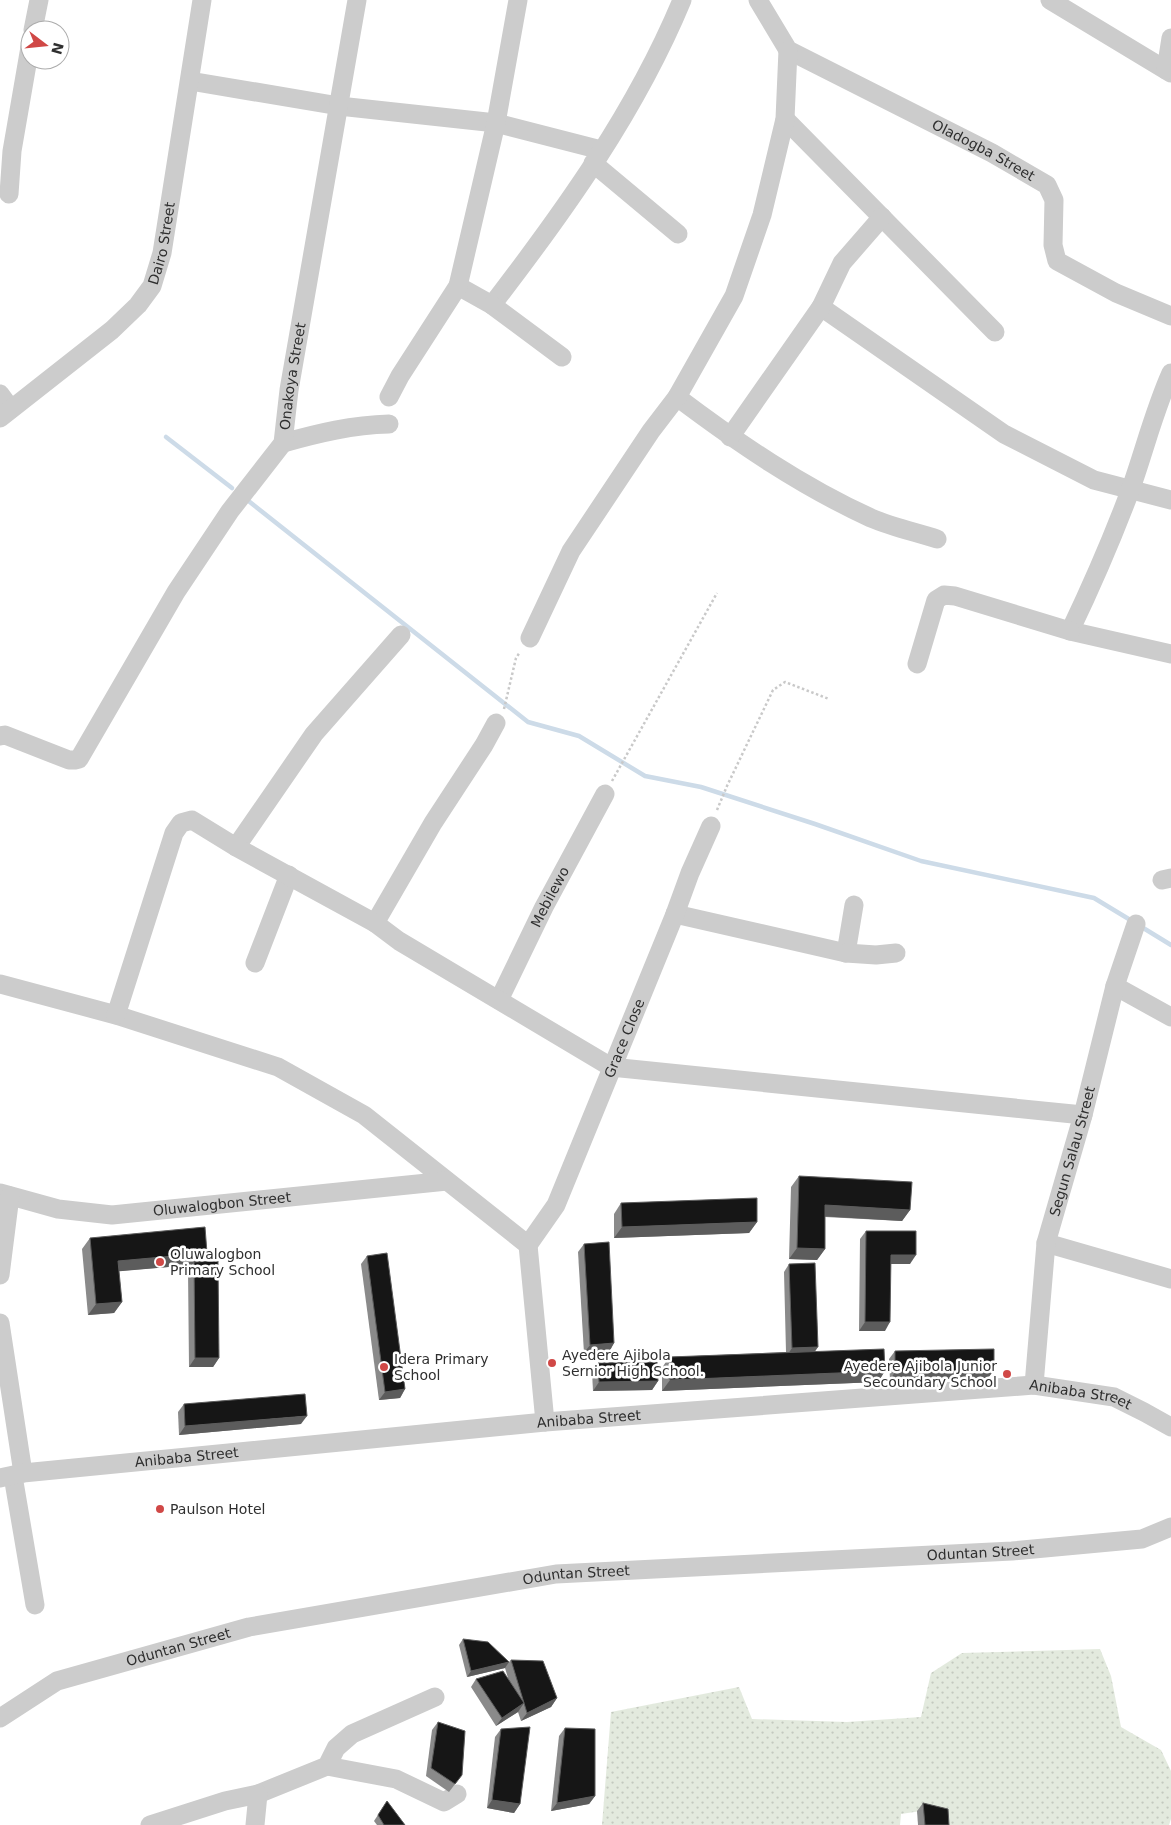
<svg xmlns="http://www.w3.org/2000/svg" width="1171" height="1825" font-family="'DejaVu Sans',sans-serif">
<defs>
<pattern id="grass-dots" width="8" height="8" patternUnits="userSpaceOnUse" patternTransform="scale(1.25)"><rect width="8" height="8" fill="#e3eade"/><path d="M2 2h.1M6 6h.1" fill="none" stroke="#c3c9bf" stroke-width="1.8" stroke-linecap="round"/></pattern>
</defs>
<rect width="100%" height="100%" fill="#fff"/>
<polygon fill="url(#grass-dots)" points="1100,1649 1111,1676 1121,1727 1161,1750 1171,1771 1171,1819 1169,1825 935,1825 934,1809 901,1814 900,1825 602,1825 611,1712 739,1687 752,1719 847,1722 921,1717 931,1673 962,1653"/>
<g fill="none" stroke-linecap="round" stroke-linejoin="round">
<g stroke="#cddbe8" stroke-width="4.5">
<polyline points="166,437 232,488"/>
<polyline points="246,499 528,722 579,736 645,776 701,787 815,824 921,861 1094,898 1132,921"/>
<polyline points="1140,926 1171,945"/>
</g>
<g stroke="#c9c9c9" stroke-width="2.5" stroke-dasharray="2.5 2.5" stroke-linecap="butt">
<polyline points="504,709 516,658 520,652"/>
<polyline points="612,781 717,593"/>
<polyline points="717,810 727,786 773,690 785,682 829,699"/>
</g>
<g stroke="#ccc" stroke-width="19">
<path id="s1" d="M 758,0 L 788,50 L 992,153 L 1047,185 L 1054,200 L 1053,245 L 1057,261 L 1116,293 L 1171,316"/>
<polyline points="1050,0 1171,73"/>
<polyline points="33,30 39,0"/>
<polyline points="1166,70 1171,38"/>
<polyline points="190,81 339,106 496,123 601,150"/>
<polyline points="785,119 995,332"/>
<polyline points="593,163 678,234"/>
<polyline points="9,194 12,151 30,47"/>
<path d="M 458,286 L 492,305 C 565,210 636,111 682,0"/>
<polyline points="492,305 562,357"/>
<polyline points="821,307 1004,434 1094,480 1171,500"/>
<path d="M 1171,373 C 1154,411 1144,452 1130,491 C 1112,539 1092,585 1070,631 L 1171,654"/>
<polyline points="0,394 11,409"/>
<polyline points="389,397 400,376 458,286 496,123 518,0"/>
<path d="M 677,397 C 738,443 801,486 871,518 C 892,527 915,532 937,539"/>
<path id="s2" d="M 0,418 L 112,330 L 138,305 L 152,286 L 162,253 L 202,0"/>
<polyline points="730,437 821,307 842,263 882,217"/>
<path d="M 283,443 C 319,433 352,425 389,424"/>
<polyline points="530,638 571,551 651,431 677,397 734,296 762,215 785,119 788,50"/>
<polyline points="917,664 936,600 944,595 955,596 1070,631"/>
<path id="s3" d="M 0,736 L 5,735 L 69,760 L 75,760 L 79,759 L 176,592 L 230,511 L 283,443 L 289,390 L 357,0"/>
<polyline points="236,847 314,734 401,635"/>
<polyline points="1162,880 1171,878"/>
<polyline points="675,914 846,953 854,905"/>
<polyline points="375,923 433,823 484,745 496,723"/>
<polyline points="846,953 876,955 896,953"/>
<polyline points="255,963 289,875"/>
<polyline points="0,984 116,1015 278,1067 364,1115 528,1245 545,1422"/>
<polyline points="1115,986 1171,1017"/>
<path id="s4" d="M 499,1000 L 544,907 L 605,794"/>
<polyline points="116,1015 174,833 181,823 192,820 236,847 375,923 399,941 611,1067 1083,1115"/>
<path id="s5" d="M 0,1193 L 58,1209 L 112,1215 L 447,1181"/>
<polyline points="1046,1243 1171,1279"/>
<path id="s6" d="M 528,1245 L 556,1205 L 675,914 L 690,873 L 711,826"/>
<polyline points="0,1275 10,1196"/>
<polyline points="0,1323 23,1473"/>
<path id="s7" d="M 1034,1385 L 1046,1243 L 1083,1115 L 1115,986 L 1136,924"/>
<polyline points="13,1476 35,1605"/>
<path id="s8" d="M 0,1478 L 23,1473 L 545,1422 L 1034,1385 L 1114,1397 L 1144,1412 L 1171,1427"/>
<path id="s9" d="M 0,1718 L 57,1681 L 249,1627 L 556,1574 L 1012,1551 L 1142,1539 L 1171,1527"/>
<polyline points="327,1766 396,1779 444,1802 457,1794"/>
<polyline points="150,1825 225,1801 258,1794 327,1766 336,1748 352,1734 435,1697"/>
<polyline points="255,1825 258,1794"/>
</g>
</g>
<g fill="#8a8a8a">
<polygon points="799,1176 910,1210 902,1221 825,1217 825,1249 817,1260 789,1259 791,1187"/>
<polygon points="621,1203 757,1222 749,1233 614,1238 614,1214"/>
<polygon points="866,1231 910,1264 891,1264 885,1331 859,1331 860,1239"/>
<polygon points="90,1238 202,1262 219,1358 213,1367 189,1367 188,1270 192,1265 119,1271 122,1302 114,1313 88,1315 82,1249"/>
<polygon points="584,1244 614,1343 609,1352 584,1353 578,1252"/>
<polygon points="367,1256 405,1389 400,1398 379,1400 361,1264"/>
<polygon points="789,1264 815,1351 885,1371 878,1382 662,1391 662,1368 669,1357 786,1352 784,1272"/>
<polygon points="895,1351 994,1370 988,1378 890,1380 889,1359"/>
<polygon points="598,1363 658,1381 652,1390 593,1391 592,1372"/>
<polygon points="184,1404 301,1424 179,1435 178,1412"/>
<polygon points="463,1639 509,1662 511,1660 557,1698 551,1707 521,1721 518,1712 496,1726 471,1687 476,1679 508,1678 505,1668 467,1677 459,1645"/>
<polygon points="438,1722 462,1775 449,1792 426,1776 432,1730"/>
<polygon points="565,1728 595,1796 589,1804 551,1811 559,1736"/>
<polygon points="501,1729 520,1804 514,1813 487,1808 495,1737"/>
<polygon points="387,1801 405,1825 377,1825 374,1821"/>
<polygon points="923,1803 949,1825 918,1825 917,1811"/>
</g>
<g fill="#5c5c5c">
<polygon points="825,1205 910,1210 902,1221 818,1216"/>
<polygon points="757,1222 749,1233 614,1238 622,1227"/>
<polygon points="797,1248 825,1249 817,1260 789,1259"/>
<polygon points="207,1253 200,1264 194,1262 192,1265 111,1272 118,1261"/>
<polygon points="891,1255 916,1255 910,1264 885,1264"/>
<polygon points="122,1302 114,1313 88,1315 96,1304"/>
<polygon points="865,1322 890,1322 885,1331 859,1331"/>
<polygon points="614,1343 609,1352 584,1353 590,1345"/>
<polygon points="818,1347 812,1356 786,1357 792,1348"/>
<polygon points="195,1358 219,1358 213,1367 189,1367"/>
<polygon points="994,1370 988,1378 890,1380 895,1372"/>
<polygon points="885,1371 878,1382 662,1391 670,1380"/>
<polygon points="658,1381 652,1390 593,1391 599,1382"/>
<polygon points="405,1389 400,1398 379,1400 385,1392"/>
<polygon points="307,1416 301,1424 179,1435 185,1426"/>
<polygon points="509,1662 505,1668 467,1677 471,1671"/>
<polygon points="557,1698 551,1707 521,1721 527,1713"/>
<polygon points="524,1703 518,1712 496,1726 502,1718"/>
<polygon points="595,1796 589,1804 551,1811 557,1803"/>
<polygon points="492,1800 520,1804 514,1813 487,1808"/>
</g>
<g fill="#161616" stroke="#5c5c5c">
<polygon points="799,1176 912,1182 910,1210 825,1205 825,1249 797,1248"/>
<polygon points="757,1198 757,1222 622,1227 621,1203"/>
<polygon points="205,1227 207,1253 118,1261 122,1302 96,1304 90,1238"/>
<polygon points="866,1231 916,1231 916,1255 891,1255 890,1322 865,1322"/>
<polygon points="609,1242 614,1343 590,1345 584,1244"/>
<polygon points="387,1253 405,1389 385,1392 367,1256"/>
<polygon points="218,1261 219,1358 195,1358 194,1262"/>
<polygon points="815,1263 818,1347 792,1348 789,1264"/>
<polygon points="884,1349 885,1371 670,1380 669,1357"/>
<polygon points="994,1349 994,1370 895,1372 895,1351"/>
<polygon points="657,1362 658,1381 599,1382 598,1363"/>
<polygon points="305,1394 307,1416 185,1426 184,1404"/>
<polygon points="463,1639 488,1642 509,1662 471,1671"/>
<polygon points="511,1660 543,1661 557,1698 527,1713 524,1703 502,1718 476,1679 503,1671 524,1703"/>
<polygon points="438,1722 465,1731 462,1775 455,1784 431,1768"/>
<polygon points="530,1727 520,1804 492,1800 501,1729"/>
<polygon points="565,1728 595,1729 595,1796 557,1803"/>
<polygon points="387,1801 405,1825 384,1825 378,1815"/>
<polygon points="923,1803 948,1809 949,1825 925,1825"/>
</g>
<g fill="#d04846" stroke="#fff" stroke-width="2">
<circle cx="160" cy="1262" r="5"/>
<circle cx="552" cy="1363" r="5"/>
<circle cx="384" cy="1367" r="5"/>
<circle cx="1007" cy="1374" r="5"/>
<circle cx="160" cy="1509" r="5"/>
</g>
<g text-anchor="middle" stroke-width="5" stroke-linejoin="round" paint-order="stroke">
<g font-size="14" fill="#2f2f2f" stroke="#fff">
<text dy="5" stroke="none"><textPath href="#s1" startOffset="278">Oladogba Street</textPath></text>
<text dy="5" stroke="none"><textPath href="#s2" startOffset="246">Dairo Street</textPath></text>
<text dy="5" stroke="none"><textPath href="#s3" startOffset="528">Onakoya Street</textPath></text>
<text dy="5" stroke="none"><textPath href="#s4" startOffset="115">Mebilewo</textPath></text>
<text dy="5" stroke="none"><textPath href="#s6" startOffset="229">Grace Close</textPath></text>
<text dy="5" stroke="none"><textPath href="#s7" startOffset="238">Segun Salau Street</textPath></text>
<text dy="5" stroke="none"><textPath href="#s5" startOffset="225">Oluwalogbon Street</textPath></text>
<text dy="5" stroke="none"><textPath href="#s8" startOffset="1086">Anibaba Street</textPath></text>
<text dy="5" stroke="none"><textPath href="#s8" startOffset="592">Anibaba Street</textPath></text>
<text dy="5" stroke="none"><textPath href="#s8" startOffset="188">Anibaba Street</textPath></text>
<text dy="5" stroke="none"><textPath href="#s9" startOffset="1004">Oduntan Street</textPath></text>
<text dy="5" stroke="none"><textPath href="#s9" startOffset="599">Oduntan Street</textPath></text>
<text dy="5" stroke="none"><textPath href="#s9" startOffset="194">Oduntan Street</textPath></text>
</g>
<g font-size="14" fill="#2f2f2f" stroke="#fff" text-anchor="start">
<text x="170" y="1259">Oluwalogbon<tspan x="170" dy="16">Primary School</tspan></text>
<text x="562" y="1360">Ayedere Ajibola<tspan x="562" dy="16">Sernior High School.</tspan></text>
<text x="394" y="1364">Idera Primary<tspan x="394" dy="16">School</tspan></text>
<text x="997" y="1371" text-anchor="end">Ayedere Ajibola Junior<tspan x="997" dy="16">Secoundary School</tspan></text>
<text x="170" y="1514">Paulson Hotel</text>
</g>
</g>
<g transform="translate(45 45) rotate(106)"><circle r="24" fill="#ffffff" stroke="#acacac"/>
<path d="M0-4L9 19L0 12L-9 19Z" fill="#d04846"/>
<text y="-8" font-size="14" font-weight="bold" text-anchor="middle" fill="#2f2f2f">N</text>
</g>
</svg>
